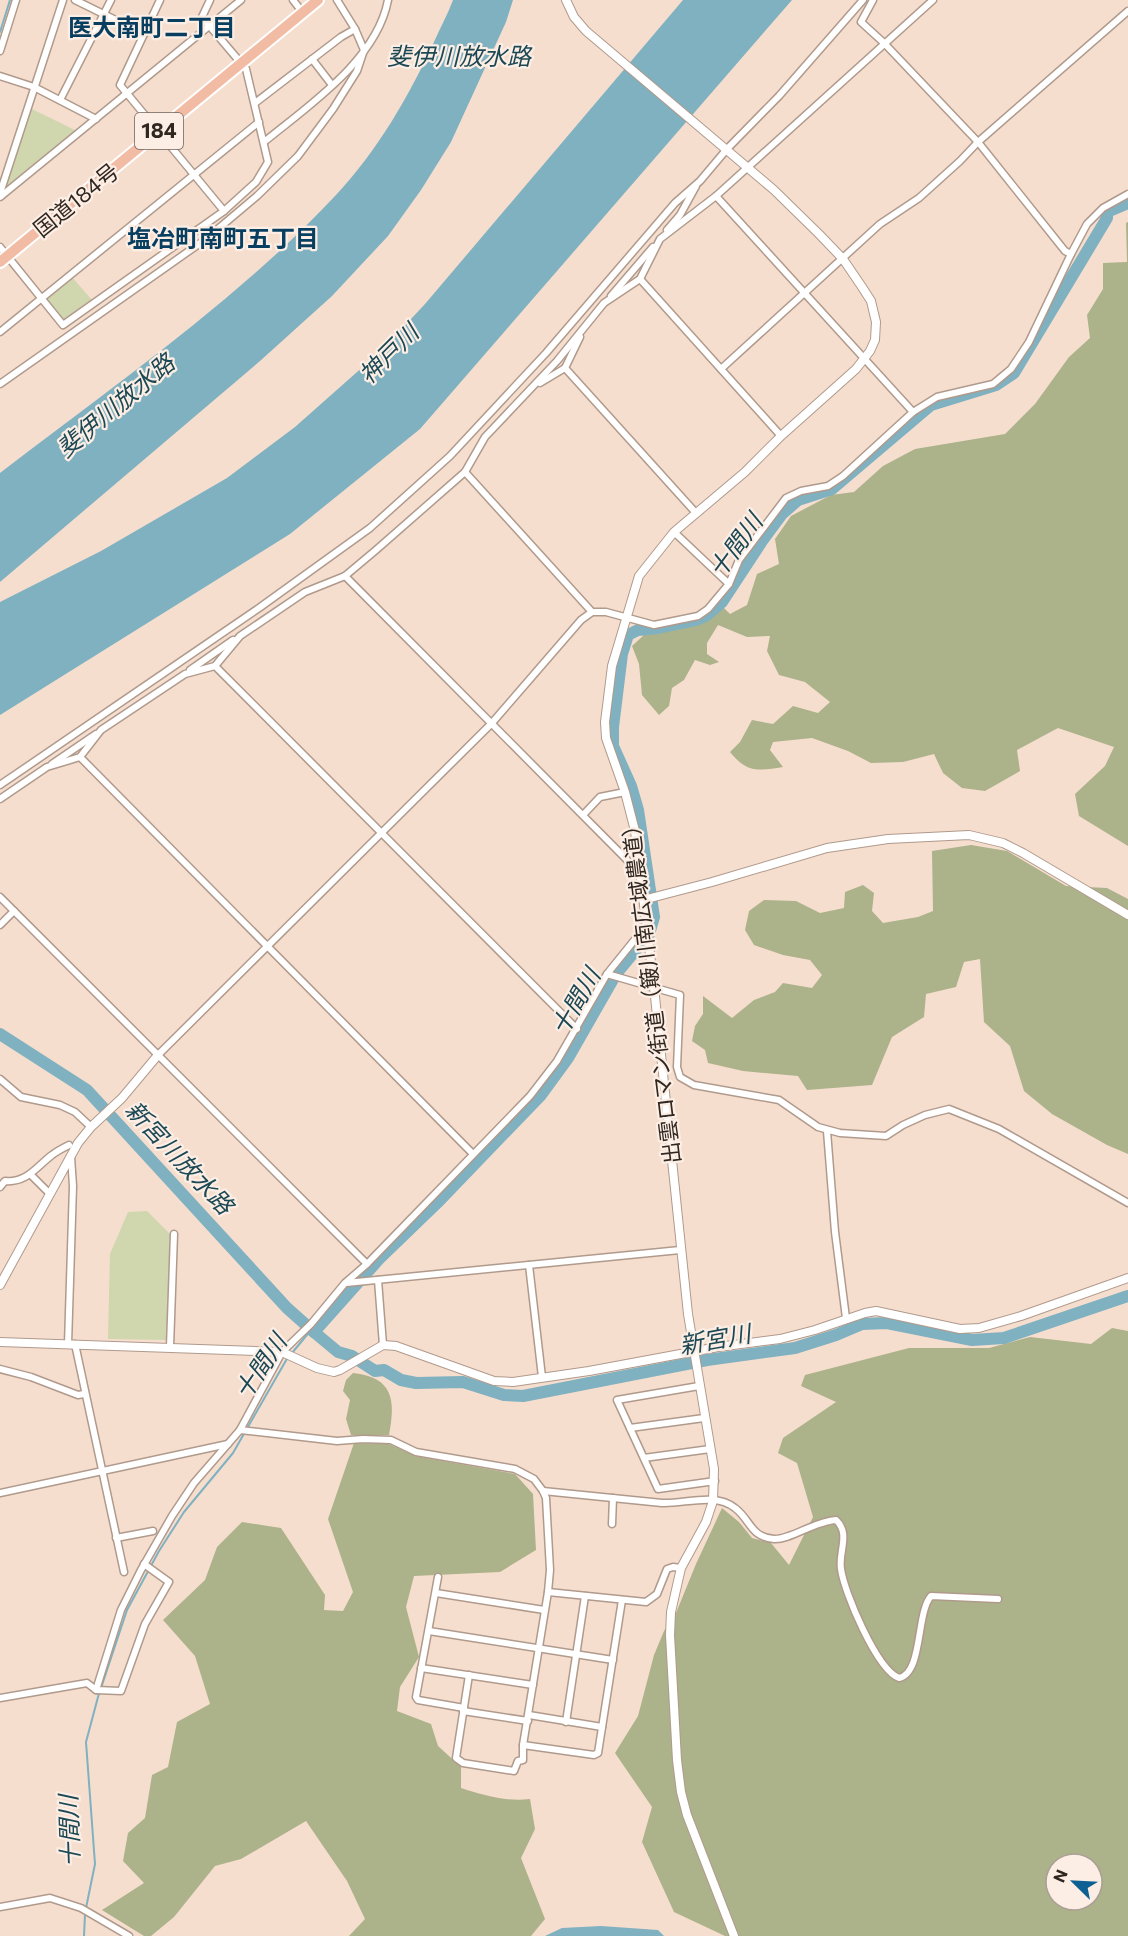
<svg xmlns="http://www.w3.org/2000/svg" width="1128" height="1936" font-family="Commissioner,'Noto Sans JP',sans-serif">
<rect width="100%" height="100%" fill="#f6decf"/>
<g fill="#d0d6ae">
<polygon points="30,108 77,131 7,190 4,187"/>
<polygon points="71,276 92,300 63,322 47,302 48,295"/>
<polygon points="147,1211 170,1234 167,1340 108,1339 110,1254 128,1212"/>
</g>
<g fill="#acb289" fill-rule="evenodd">
<path d="M 1128,222 L 1128,846 L 1079,816 L 1075,794 L 1105,766 L 1114,747 L 1058,728 L 1017,750 L 1020,771 L 985,791 L 962,788 L 943,773 L 934,754 L 903,762 L 871,763 L 848,751 L 812,738 L 773,742 L 770,750 L 783,767 C 758,771 747,773 730,752 L 740,742 L 752,720 L 773,724 L 793,706 L 818,713 L 830,702 L 805,682 L 779,675 L 767,651 L 770,636 L 747,637 L 718,625 L 707,643 L 707,654 L 719,662 L 710,665 L 695,660 L 684,680 L 672,688 L 669,706 L 659,715 L 642,695 L 639,664 L 632,646 L 645,634 L 701,621 L 722,606 L 730,614 L 747,605 L 757,574 L 779,564 L 775,539 L 791,516 L 831,495 L 854,492 L 883,466 L 915,449 L 1005,434 L 1035,404 L 1069,357 L 1090,338 L 1087,315 L 1103,289 L 1103,263 L 1127,262 L 1126,223 Z"/>
<polygon points="971,845 1007,851 1066,886 1107,888 1128,899 1128,1154 1107,1145 1052,1114 1024,1091 1010,1046 984,1022 980,959 964,962 956,987 926,994 924,1017 892,1037 872,1085 807,1090 798,1076 743,1071 708,1063 705,1050 692,1041 695,1026 703,1014 703,996 732,1018 754,1000 775,992 783,983 812,988 822,975 810,960 783,955 754,945 745,930 749,911 764,900 796,901 820,913 844,908 845,892 863,885 874,893 872,911 883,923 918,917 933,911 932,851"/>
<path d="M 1112,1328 L 1128,1331 L 1128,1936 L 725,1936 L 674,1912 L 642,1842 L 652,1807 L 615,1753 L 638,1716 L 654,1655 L 664,1631 L 676,1613 L 696,1564 L 722,1508 L 739,1522 L 752,1538 L 771,1543 L 789,1565 L 813,1517 L 797,1463 L 778,1453 L 783,1438 L 836,1402 L 801,1386 L 805,1375 L 909,1348 L 989,1348 L 1030,1337 L 1091,1344 ZM 1056,1864 L 1092,1864 L 1092,1900 L 1056,1900 Z"/>
<path d="M 353,1373 C 393,1377 396,1400 389,1435 L 351,1435 L 346,1419 L 350,1400 L 343,1391 L 346,1380 Z"/>
<path d="M 354,1443 L 389,1444 L 415,1456 L 515,1474 L 533,1494 L 536,1550 L 500,1572 L 414,1576 L 406,1607 L 419,1657 L 400,1687 L 397,1711 L 431,1724 L 438,1746 L 461,1767 L 461,1788 C 483,1795 506,1802 530,1799 L 535,1829 L 521,1858 L 545,1919 L 531,1936 L 349,1936 L 365,1919 L 347,1881 L 306,1821 L 241,1859 L 215,1866 L 174,1917 L 151,1936 L 144,1936 L 102,1910 L 144,1883 L 123,1861 L 128,1833 L 145,1818 L 152,1775 L 168,1767 L 177,1722 L 210,1704 L 195,1656 L 163,1620 L 205,1580 L 217,1547 L 242,1522 L 281,1528 L 325,1595 L 324,1610 L 343,1611 L 353,1592 L 328,1519 Z"/>
</g>
<g fill="#7fb1c0">
<path d="M 453,0 L 513,0 L 506,22 L 451,142 L 421,190 L 388,236 L 332,296 L 260,361 L 0,582 L 0,473 C 113,386 239,299 336,195 C 378,150 409,96 434,42 C 440,28 448,14 453,0 Z"/>
<polygon points="683,0 792,0 420,429 290,534 0,715 0,602 101,551 227,478 295,427 383,349 425,304"/>
<polygon points="601,1926 658,1930 664,1936 545,1936 562,1928"/>
</g>
<g fill="none" stroke-linecap="round" stroke-linejoin="round">
<g stroke="#7fb1c0" stroke-width="2">
<polyline points="0,32 10,0"/>
<polyline points="292,1353 311,1330"/>
<polyline points="86,1908 95,1864 86,1742 98,1697 127,1610 159,1551 184,1512 233,1453 288,1357"/>
<polyline points="84,1936 85,1914"/>
</g>
<g stroke="#7fb1c0" stroke-width="12">
<polyline points="0,1034 87,1090 287,1308 314,1332 379,1259 437,1203 541,1095 568,1058 616,974 649,934 654,917 638,810 631,786 613,746 613,727 622,654 628,635 638,630 658,628 696,620 707,615 722,602 762,541 782,514 798,500 832,489 931,405 996,385 1014,373 1107,218 1107,212 1128,203"/>
<polyline points="314,1332 338,1352 352,1356 375,1371 384,1370 401,1380 416,1383 463,1382 504,1395 523,1396 707,1360 795,1348 836,1335 862,1324 887,1323 972,1340 1004,1338 1128,1296"/>
</g>
<g stroke="#b09a8c" stroke-width="9">
<g id="minor">
<polyline points="75,0 144,34"/>
<polyline points="160,0 120,85 224,211"/>
<polyline points="293,0 303,13"/>
<polyline points="873,0 861,22 884,43 978,142 1065,251 1071,254"/>
<polyline points="0,51 16,0"/>
<polyline points="312,59 332,85"/>
<polyline points="0,76 34,87 96,119"/>
<polyline points="60,100 111,0"/>
<polyline points="255,103 341,37 355,29"/>
<path d="M 264,142 C 308,106 377,60 388,0"/>
<polyline points="1,196 1,190 63,0"/>
<polyline points="716,196 913,412"/>
<polyline points="0,197 241,0"/>
<polyline points="667,230 680,215 696,186"/>
<polyline points="0,247 63,325 224,211 256,182 268,162 246,69 202,17 210,0"/>
<polyline points="640,279 781,436"/>
<polyline points="611,296 653,247"/>
<polyline points="0,332 259,122"/>
<polyline points="580,337 565,368 696,513"/>
<polyline points="721,369 880,224 919,198 960,161 978,142 1128,11"/>
<polyline points="540,383 565,368"/>
<polyline points="0,384 206,239 257,196 298,156 333,109 357,71 364,50 355,29 337,0"/>
<polyline points="465,472 592,612"/>
<polyline points="674,532 729,584"/>
<polyline points="345,576 640,873"/>
<polyline points="215,666 577,1029"/>
<polyline points="190,670 233,640"/>
<polyline points="80,757 473,1154"/>
<polyline points="52,764 96,734"/>
<polyline points="0,785 259,608 370,528 450,456 546,353 675,203 700,181 727,149 779,96 863,0"/>
<polyline points="0,799 47,767 80,757 101,730 185,674 215,666 240,636 305,592 345,576 376,550 465,472 485,437 557,361 604,303 640,279 660,239 716,196 933,0"/>
<polyline points="583,815 600,797 625,792"/>
<polyline points="0,897 367,1264"/>
<polyline points="0,925 14,911"/>
<polyline points="607,974 680,995 677,1067 680,1077 694,1085 779,1100 818,1127 840,1133 886,1136 903,1125 925,1115 949,1109 999,1129 1128,1203"/>
<polyline points="158,1055 491,724 581,620 592,612 606,612 654,625 698,616 708,609 729,584 739,560 786,498 801,491 828,486 843,476 913,412 937,397 993,384 1011,369 1029,342 1071,254 1087,224 1103,208 1128,194"/>
<polyline points="0,1079 21,1097 60,1105 75,1112 91,1127"/>
<polyline points="827,1131 835,1232 846,1318"/>
<polyline points="31,1175 49,1193"/>
<path d="M 0,1187 L 5,1181 C 27,1183 36,1167 52,1155 C 57,1151 63,1148 69,1145"/>
<polyline points="529,1265 542,1377"/>
<polyline points="378,1280 383,1345"/>
<polyline points="346,1283 680,1250"/>
<polyline points="68,1344 73,1186 71,1157"/>
<polyline points="75,1344 124,1572"/>
<polyline points="170,1347 174,1234"/>
<polyline points="0,1369 31,1377 78,1395 84,1394"/>
<polyline points="699,1386 617,1400 658,1489 715,1481"/>
<polyline points="630,1428 704,1418"/>
<polyline points="240,1430 337,1441 363,1439 391,1440 416,1452 515,1469 534,1479 543,1491 546,1498 550,1570 548,1592 523,1745 523,1760 518,1761 514,1771 463,1763 456,1758 469,1675"/>
<polyline points="644,1458 710,1449"/>
<path d="M 543,1491 L 662,1503 C 685,1504 715,1492 735,1508 C 751,1520 750,1537 774,1539 C 790,1540 815,1521 836,1520 C 851,1534 838,1552 841,1569 C 844,1592 877,1670 899,1678 C 923,1673 916,1613 931,1596 L 998,1599"/>
<polyline points="0,1493 228,1444"/>
<polyline points="612,1524 613,1498"/>
<polyline points="116,1538 153,1531"/>
<polyline points="438,1577 416,1697 418,1700 464,1708"/>
<polyline points="548,1592 646,1602 657,1594 667,1569 673,1567 681,1568"/>
<polyline points="436,1593 544,1610"/>
<polyline points="429,1631 613,1660"/>
<polyline points="421,1668 533,1685"/>
<polyline points="96,1690 121,1610 141,1570 172,1516 194,1483 240,1430 282,1352 311,1324 345,1283 367,1264 530,1096 557,1061 607,974 645,927"/>
<polyline points="0,1698 87,1683 96,1690 121,1691 145,1624 169,1582 144,1564"/>
<polyline points="463,1711 528,1721"/>
<polyline points="529,1715 602,1727"/>
<polyline points="566,1722 585,1596"/>
<polyline points="523,1745 594,1755 598,1753 622,1600"/>
<polyline points="0,1907 50,1898 81,1908 129,1936"/>
</g>
</g>
<g stroke="#b09a8c" stroke-width="10">
<g id="tertiary">
<polyline points="566,0 574,17 586,31 774,190 819,234 843,259 862,287 871,301 876,322 875,340 870,351 856,369 781,436 745,472 674,532 639,576 612,666 605,722 606,738 625,792 635,831 654,987 688,1314 714,1469 713,1501 706,1522 681,1568 671,1612 670,1635 677,1760 681,1792 687,1815 734,1936"/>
<polyline points="643,900 712,882 827,848 888,839 969,835 1003,843 1023,853 1128,915"/>
<polyline points="0,1285 78,1143 91,1127 122,1098 158,1055"/>
<polyline points="0,1342 282,1352 317,1368 334,1372 340,1370 383,1345 396,1346 494,1381 513,1382 589,1371 718,1347 780,1339 815,1330 865,1313 876,1311 960,1329 979,1328 1021,1316 1128,1278"/>
</g>
</g>
<g stroke="#fff" stroke-width="14">
<polyline id="trunk" points="0,262 318,0"/>
</g>
<use href="#minor" stroke="#fff" stroke-width="6"/>
<use href="#tertiary" stroke="#fff" stroke-width="8"/>
<use href="#trunk" stroke="#f2bba3" stroke-width="10"/>
</g>
<g text-anchor="middle" stroke-width="4.5" stroke-linejoin="round" paint-order="stroke">
<rect fill="#fceee4" stroke="#6d635c" stroke-width="1.5" x="135" y="113" width="48" height="36" rx="4.5"/>
<g font-size="21" font-weight="bold" fill="#302721">
<text x="159" y="138">184</text>
</g>
<g font-size="22" fill="#302721" stroke="#fceee4">
<text transform="translate(76 200) rotate(-39)" y="8">国道184号</text>
<text transform="translate(651 989) rotate(-97)" y="8">出雲ロマン街道（簸川南広域農道）</text>
</g>
<g font-size="24" font-weight="bold" fill="#083f61" stroke="#fceee4">
<text x="152" y="36">医大南町二丁目</text>
<text x="223" y="247">塩冶町南町五丁目</text>
</g>
<g font-size="24" font-style="italic" fill="#1b4854" stroke="#fceee4">
<text x="459" y="65">斐伊川放水路</text>
<text transform="translate(389 354) rotate(-45)" y="8">神戸川</text>
<text transform="translate(116 406) rotate(-40)" y="8">斐伊川放水路</text>
<text transform="translate(736 546) rotate(-54)" y="8">十間川</text>
<text transform="translate(576 1002) rotate(-60)" y="8">十間川</text>
<text transform="translate(179 1158) rotate(47)" y="8">新宮川放水路</text>
<text transform="translate(715 1340) rotate(-10)" y="8">新宮川</text>
<text transform="translate(261 1367) rotate(-56)" y="8">十間川</text>
<text transform="translate(70 1831) rotate(-92)" y="8">十間川</text>
</g>
</g>
<g transform="translate(1074 1882) rotate(294)"><circle r="28" fill="#fceee4" stroke="#aa9e96" stroke-width="1.5"/>
<path d="M0-4.5L10 22L0 15L-10 22Z" fill="#0f6092"/>
<text y="-9" font-size="16" font-weight="bold" text-anchor="middle" fill="#302721">N</text>
</g>
</svg>
